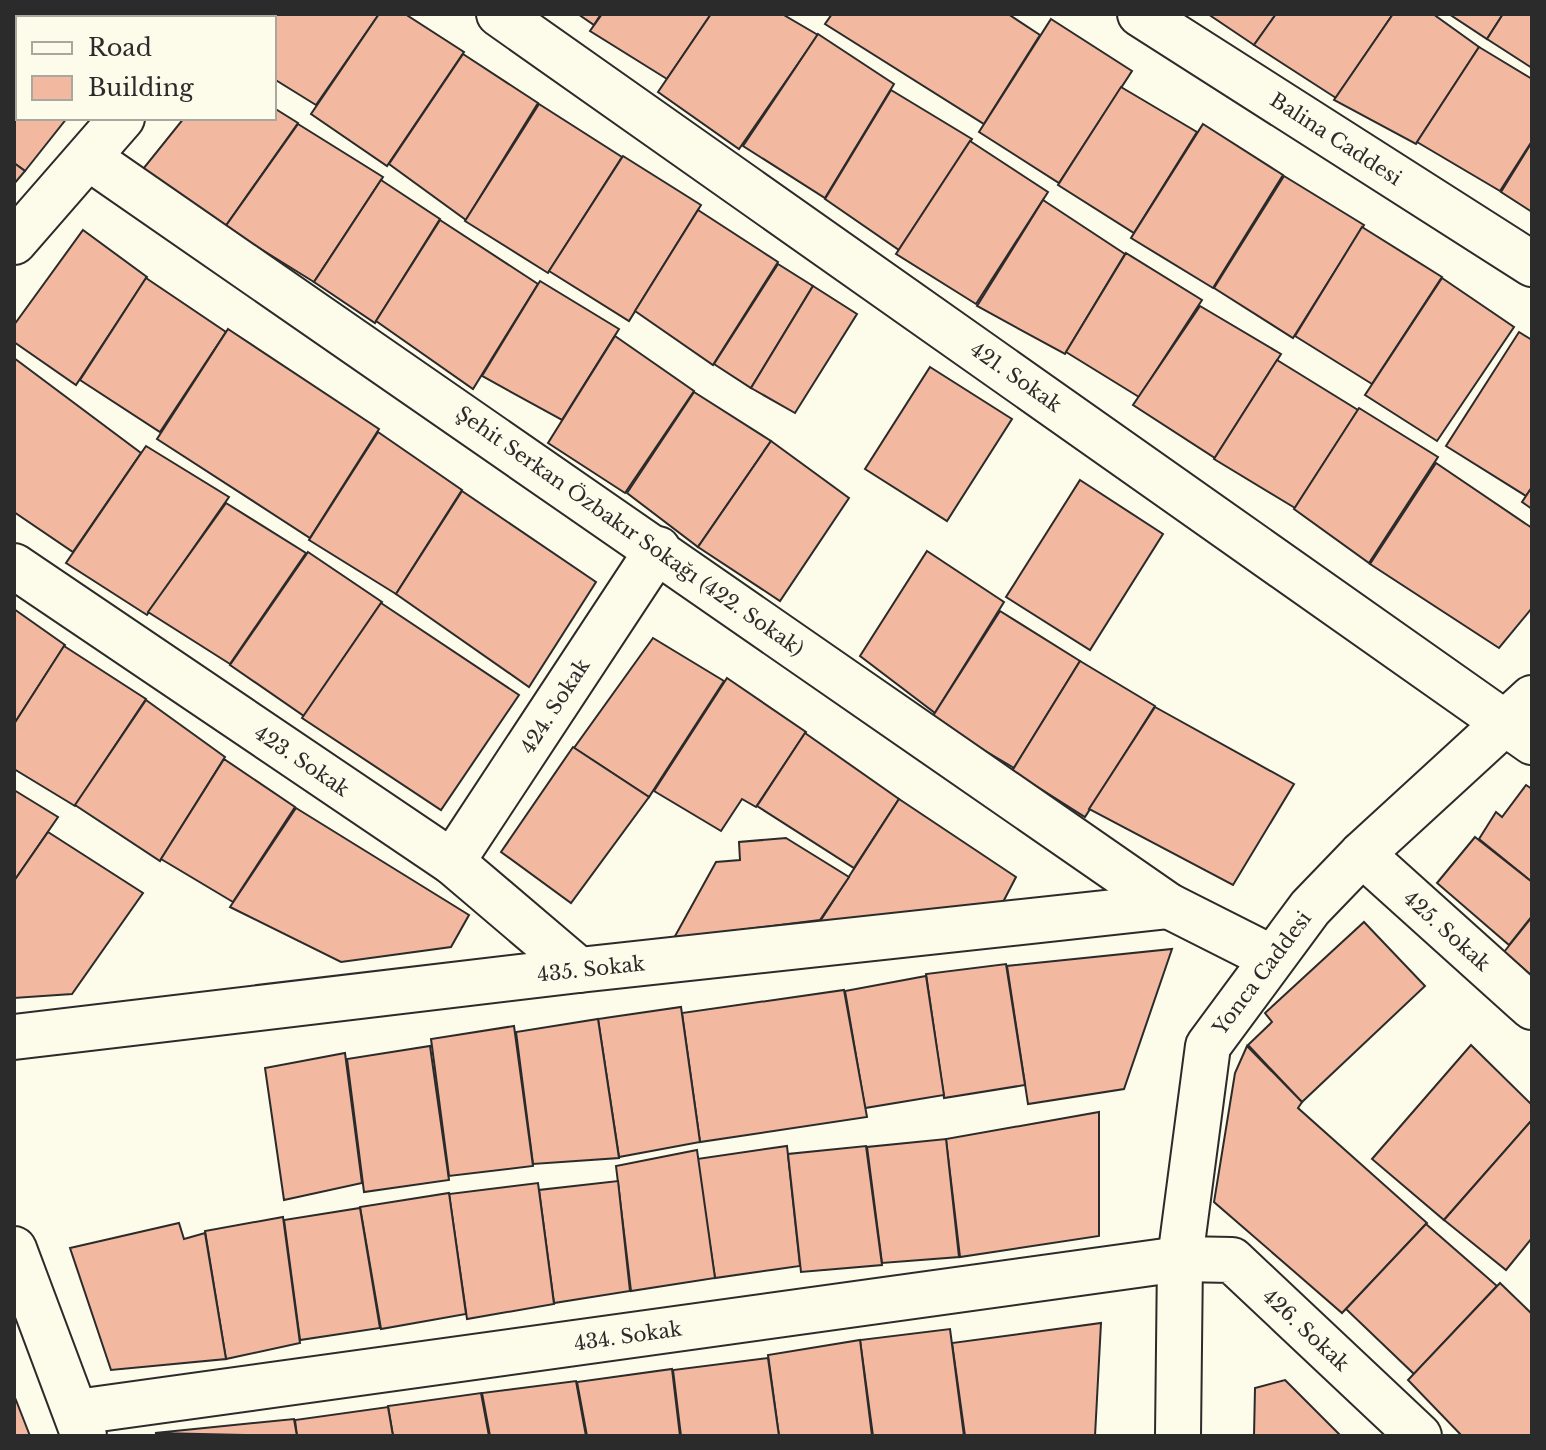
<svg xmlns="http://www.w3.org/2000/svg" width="1546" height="1450" font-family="'Libre Baskerville',serif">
<rect width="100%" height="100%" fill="#fdfbea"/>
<g fill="#f2b8a0" stroke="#2b2b2b" stroke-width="2">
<polygon points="14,14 103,14 108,18 18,18 18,118 67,118 25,171 14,163"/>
<polygon points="267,14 379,14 316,105 274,79 274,18 264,18"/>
<polygon points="379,14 405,14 464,52 387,166 311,114"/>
<polygon points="578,14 601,14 594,25"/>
<polygon points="602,14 711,14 667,79 590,31"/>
<polygon points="711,14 782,14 818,35 739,149 658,92"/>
<polygon points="832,14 1008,14 1040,35 984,124 825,24"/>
<polygon points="1208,14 1276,14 1254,45"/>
<polygon points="1276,14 1393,14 1336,98 1254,45"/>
<polygon points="1393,14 1433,14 1479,47 1416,144 1334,100"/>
<polygon points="1449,14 1503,14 1487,39"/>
<polygon points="1503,14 1532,14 1532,68 1487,39"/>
<polygon points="1051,19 1132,71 1059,183 979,132"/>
<polygon points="818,34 894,84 825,198 743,146"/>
<polygon points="1479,47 1532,79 1532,141 1500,191 1417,142"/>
<polygon points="463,54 538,103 466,220 389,164"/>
<polygon points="1121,87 1197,132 1134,233 1058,185"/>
<polygon points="891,90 972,139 899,250 825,199"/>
<polygon points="539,104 622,157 548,273 465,221"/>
<polygon points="274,108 298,123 225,227 143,169 184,118 274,118"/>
<polygon points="298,124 383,177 314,282 225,227"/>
<polygon points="1203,124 1283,175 1213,288 1131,238"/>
<polygon points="970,141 1048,192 976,304 896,254"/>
<polygon points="1532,142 1532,212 1501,192"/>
<polygon points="623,156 701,205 629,321 549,271"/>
<polygon points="14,163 25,171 14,184"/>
<polygon points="1284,176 1364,225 1293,338 1214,288"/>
<polygon points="381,180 440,219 375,323 314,282"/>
<polygon points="1043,200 1125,254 1065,354 977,306"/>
<polygon points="698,210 778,262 713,365 635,311"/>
<polygon points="440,220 538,284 473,389 376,321"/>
<polygon points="1362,227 1442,277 1372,384 1295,336"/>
<polygon points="83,230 147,277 76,385 14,342 14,325"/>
<polygon points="1126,253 1202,300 1139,397 1066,352"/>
<polygon points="778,264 813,286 751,388 714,364"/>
<polygon points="146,278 226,332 160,432 80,380"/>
<polygon points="1442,278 1514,327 1437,441 1365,395"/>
<polygon points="540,281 619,329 562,420 482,376"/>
<polygon points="813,286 857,314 795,413 751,388"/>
<polygon points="1200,306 1281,354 1215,458 1133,405"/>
<polygon points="228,329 379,429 310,538 157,439"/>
<polygon points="1519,332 1532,340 1532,487 1526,496 1446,446"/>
<polygon points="615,336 694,391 625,493 548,443"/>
<polygon points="14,358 141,453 73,552 14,512"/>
<polygon points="1277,360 1358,410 1295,508 1214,459"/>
<polygon points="930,367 1012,419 947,521 865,469"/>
<polygon points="694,392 771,441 698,547 627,493"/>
<polygon points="1359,408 1438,457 1369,563 1294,509"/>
<polygon points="378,432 462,490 396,594 309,540"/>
<polygon points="771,441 849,498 780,601 698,547"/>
<polygon points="146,446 229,497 147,615 66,563"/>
<polygon points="1436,463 1532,528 1532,608 1499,648 1370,564"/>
<polygon points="1080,480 1163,534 1090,650 1006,597"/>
<polygon points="1532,487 1532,509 1522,502"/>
<polygon points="462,491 596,582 529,687 396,594"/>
<polygon points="226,503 306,553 230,664 148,612"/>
<polygon points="927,551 1004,602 935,713 860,656"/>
<polygon points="308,552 382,602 304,716 230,665"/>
<polygon points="381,603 519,695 441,810 302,718"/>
<polygon points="14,609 65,645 14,724"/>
<polygon points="1000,611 1080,661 1014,768 931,719"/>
<polygon points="653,638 724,681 649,797 574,748"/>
<polygon points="64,646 146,699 75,806 14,769 14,724"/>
<polygon points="1080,661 1155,706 1085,817 1012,771"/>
<polygon points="727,678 806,732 756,807 742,799 721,831 654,791"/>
<polygon points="146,700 225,757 160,861 75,805"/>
<polygon points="1155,707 1294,784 1233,885 1089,809"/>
<polygon points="805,733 899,799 854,868 757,806"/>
<polygon points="573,747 649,797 571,903 501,852"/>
<polygon points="224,759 295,807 233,902 161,859"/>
<polygon points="1526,785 1532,789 1532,882 1479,839 1496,812 1502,817"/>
<polygon points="14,790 58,817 14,881"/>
<polygon points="899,799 1016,877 1002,904 819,923"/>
<polygon points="296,808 469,915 451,947 341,962 230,907"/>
<polygon points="48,832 143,893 72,994 14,998 14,881"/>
<polygon points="1475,837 1532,882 1532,916 1509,945 1437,883"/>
<polygon points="786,838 849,877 820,920 674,938 716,862 740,860 739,842"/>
<polygon points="1532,917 1532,976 1504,952"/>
<polygon points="1364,922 1425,986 1302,1102 1248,1045 1272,1022 1265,1013"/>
<polygon points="1172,949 1124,1089 1028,1104 1007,966"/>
<polygon points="1006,964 1025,1085 944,1098 926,974"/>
<polygon points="926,976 944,1095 865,1108 845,991"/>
<polygon points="844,990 867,1117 700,1142 682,1013"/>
<polygon points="681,1007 700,1142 619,1157 598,1019"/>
<polygon points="598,1019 619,1158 533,1164 516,1032"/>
<polygon points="514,1026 533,1166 449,1176 431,1039"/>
<polygon points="1471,1045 1532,1105 1532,1120 1444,1220 1372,1159"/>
<polygon points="430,1046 449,1180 364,1192 347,1059"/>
<polygon points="1247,1046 1302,1102 1298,1108 1427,1223 1342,1313 1214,1202 1235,1073"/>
<polygon points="345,1053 362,1183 284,1200 265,1068"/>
<polygon points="1099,1112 1099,1236 960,1257 946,1139"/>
<polygon points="1532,1120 1532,1238 1506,1270 1444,1220"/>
<polygon points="946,1139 959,1257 882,1263 867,1147"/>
<polygon points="787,1146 800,1266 715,1278 697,1159"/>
<polygon points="866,1146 882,1265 801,1272 788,1154"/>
<polygon points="697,1150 715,1278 631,1291 616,1166"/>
<polygon points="618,1181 630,1291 554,1303 539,1190"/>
<polygon points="538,1183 554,1304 467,1319 449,1194"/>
<polygon points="449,1193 466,1314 381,1329 360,1207"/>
<polygon points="360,1208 380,1328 300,1340 284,1220"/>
<polygon points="283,1217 300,1343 226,1359 205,1231"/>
<polygon points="179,1223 184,1239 205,1233 226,1359 111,1370 70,1248"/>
<polygon points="1426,1224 1497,1286 1414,1374 1346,1309"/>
<polygon points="1500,1283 1532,1314 1532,1436 1462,1436 1408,1380"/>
<polygon points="1101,1323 1095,1436 965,1436 952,1343"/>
<polygon points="950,1329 964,1436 873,1436 860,1340"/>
<polygon points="860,1340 872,1436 779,1436 768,1355"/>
<polygon points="768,1358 779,1436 681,1436 673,1370"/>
<polygon points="672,1369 680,1436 587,1436 577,1382"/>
<polygon points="1285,1380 1341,1436 1254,1436 1255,1388"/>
<polygon points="576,1381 586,1436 490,1436 482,1393"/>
<polygon points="481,1393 489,1436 393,1436 388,1406"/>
<polygon points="14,1395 30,1436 14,1436"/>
<polygon points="388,1407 393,1436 297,1436 295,1420"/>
<polygon points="294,1419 297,1436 155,1433"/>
</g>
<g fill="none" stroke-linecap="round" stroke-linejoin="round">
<g stroke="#2b2b2b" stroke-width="48">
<g id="minor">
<polyline points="499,14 1532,742"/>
<polyline points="1140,14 1532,264"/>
<polyline points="207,18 210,14"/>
<polyline points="89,158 1169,906 1272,958"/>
<polyline points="14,242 122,118"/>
<polyline points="14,566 452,862 579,970"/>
<polyline points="1362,854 1532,1007"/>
<polyline points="452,862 658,549"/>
<polyline points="14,1037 579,970 1169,906"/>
<polyline points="14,1249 84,1436"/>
<polyline points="77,1412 1180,1259 1232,1260 1419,1436"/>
<polyline points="1178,1436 1180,1259 1208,1046 1310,908 1362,854 1532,698"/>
</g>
</g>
<use href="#minor" stroke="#fdfbea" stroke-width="44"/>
</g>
<g text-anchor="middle" stroke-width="6" stroke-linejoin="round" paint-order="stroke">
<g font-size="20" fill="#2b2b2b" stroke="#fdfbea">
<text transform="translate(1336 139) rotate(33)" y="7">Balina Caddesi</text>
<text transform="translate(1016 377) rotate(35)" y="7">421. Sokak</text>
<text transform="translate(630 531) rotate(35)" y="7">Şehit Serkan Özbakır Sokağı (422. Sokak)</text>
<text transform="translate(555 706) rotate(-57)" y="7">424. Sokak</text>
<text transform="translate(302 761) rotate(34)" y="7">423. Sokak</text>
<text transform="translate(1447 931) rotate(42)" y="7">425. Sokak</text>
<text transform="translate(591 969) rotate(-6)" y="7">435. Sokak</text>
<text transform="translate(1262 973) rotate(-53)" y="7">Yonca Caddesi</text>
<text transform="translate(1306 1330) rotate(43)" y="7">426. Sokak</text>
<text transform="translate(628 1336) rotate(-8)" y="7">434. Sokak</text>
</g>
</g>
<rect width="1546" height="1450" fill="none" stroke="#2b2b2b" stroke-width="32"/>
<rect x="16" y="16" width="260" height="104" fill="#fdfbea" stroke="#a9a89e" stroke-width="2"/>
<rect x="32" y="42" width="40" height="12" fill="#fdfbea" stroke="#a9a89e" stroke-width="2"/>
<text x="88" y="56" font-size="24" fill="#2b2b2b">Road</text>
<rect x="32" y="76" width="40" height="24" fill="#f2b8a0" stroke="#a9a89e" stroke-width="2"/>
<text x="88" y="96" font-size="24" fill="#2b2b2b">Building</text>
</svg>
